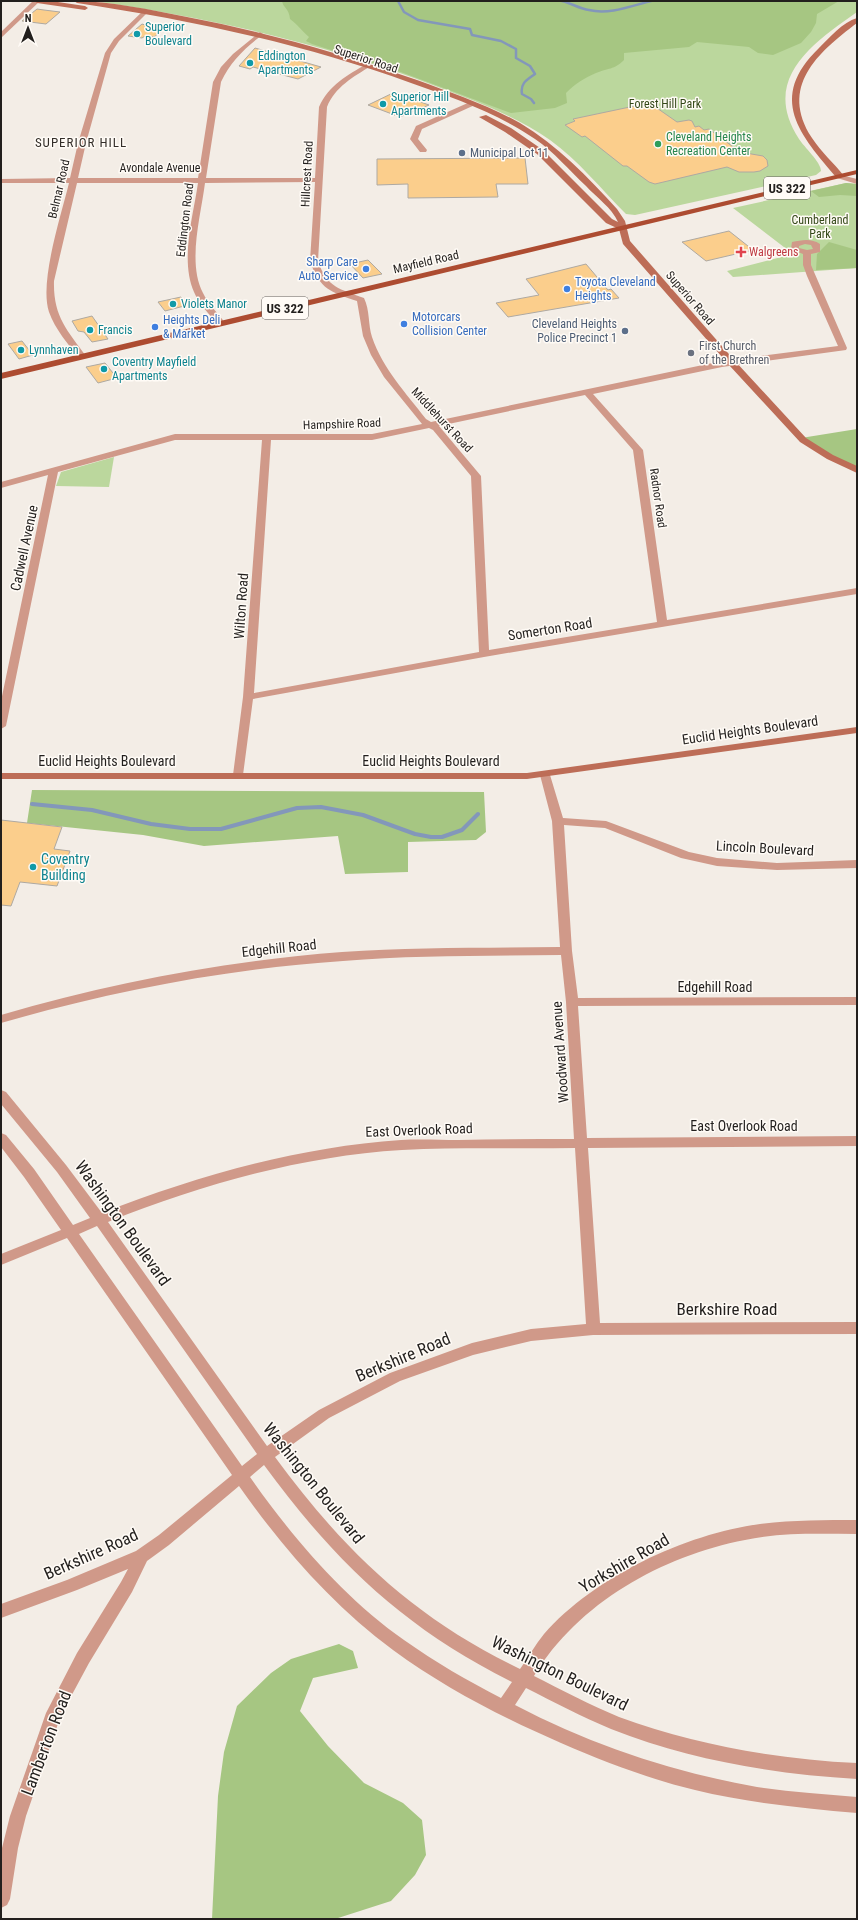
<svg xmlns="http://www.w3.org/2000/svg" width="858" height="1920" font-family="'Roboto Condensed',sans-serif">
<rect width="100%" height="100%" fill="#f3ede6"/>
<g fill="#bbd79d">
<path d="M 93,1 L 857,1 L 857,12 C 813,43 760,79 799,139 C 804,147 821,162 821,171 L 816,175 L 635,215 L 626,214 C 601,189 578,160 550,140 C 516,116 477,102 438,87 C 327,44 211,18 93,1 Z"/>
<polygon points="846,183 857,184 857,268 733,277 727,271 793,254 733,208"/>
<polygon points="114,457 109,487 56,486 61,472"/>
</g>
<g fill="#a6c682">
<path d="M 282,1 L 839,1 L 817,14 L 816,23 L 811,32 L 801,43 L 773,55 L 758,53 L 749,47 L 718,44 L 697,42 L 689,47 L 624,53 L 624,60 C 614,70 608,68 596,73 C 584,78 575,84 566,93 L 567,103 L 555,108 L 511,113 L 398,71 L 312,44 L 306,41 L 309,37 C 302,31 298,25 290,19 C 289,8 283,8 282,1 Z"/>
<polygon points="846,183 857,184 857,196 840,195 819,197 811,191"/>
<polygon points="829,242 857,250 857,268 816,270 817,254"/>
<polygon points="857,429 857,470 801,438"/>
<polygon points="32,790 484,792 486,832 476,840 408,842 408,872 345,874 338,836 204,846 143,835 27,823"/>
<polygon points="339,1644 353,1651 358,1668 313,1678 300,1711 328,1746 364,1783 403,1803 422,1820 426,1855 415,1875 391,1901 335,1919 212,1919 218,1796 224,1752 237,1706 271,1673 291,1659"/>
</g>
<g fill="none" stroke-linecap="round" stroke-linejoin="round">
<g stroke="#8397ba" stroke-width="2.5">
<path d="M 398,1 L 404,12 L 418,20 L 470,29 L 472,35 L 501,41 L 516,49 L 516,58 L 530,66 L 535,74 C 527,80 520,83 522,94 L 531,99 L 534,103"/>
<path d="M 562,1 C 571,3 580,9 589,10 C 609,15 631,6 651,1"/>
</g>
<polyline stroke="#8397ba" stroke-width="4" points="32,804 92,810 151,824 190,829 221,829 297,808 321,807 363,815 415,834 431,837 442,837 462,830 478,814"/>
</g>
<g fill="#fbce8c" stroke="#aea9a2">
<polygon points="37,9 44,10 60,12 46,24 22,21"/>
<polygon points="142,24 148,26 164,29 154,37 145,36 142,38 128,36"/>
<polygon points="255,48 276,54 321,67 298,79 253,67 250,69 239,66"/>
<polygon points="395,92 415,100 429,105 400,117 368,105"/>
<polygon points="644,104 654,106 677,122 689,120 692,121 695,127 699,126 704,130 709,129 740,152 763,156 767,160 768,166 760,171 754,172 739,172 727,167 655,184 649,182 627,166 623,166 585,136 582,137 565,125 575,121 573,119"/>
<polygon points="525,158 528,184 496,184 498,197 408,198 408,184 377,185 377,159"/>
<polygon points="729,231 753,250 706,261 682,242"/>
<polygon points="368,260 382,274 363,278 350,264"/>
<polygon points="586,264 608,290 611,289 619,298 508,317 496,303 539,295 526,279"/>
<polygon points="181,297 188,305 165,311 158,302"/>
<polygon points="92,316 108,339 92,342 84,332 78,331 72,321"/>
<polygon points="22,341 33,355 19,359 8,344"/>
<polygon points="105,363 117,378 98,383 86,367"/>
<polygon points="1,820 62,827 54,849 70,851 57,886 20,882 11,906 1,905"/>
</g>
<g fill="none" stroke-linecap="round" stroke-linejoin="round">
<g fill="#d09989" fill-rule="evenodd">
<polygon points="33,1 40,1 1,38 1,32"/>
<path d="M 144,10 L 149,11 L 119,41 L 111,53 L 86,143 L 78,178 L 198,178 L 213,82 L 221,67 L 233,54 L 260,32 L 263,34 L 262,35 C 245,48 230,62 221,82 L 206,178 L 315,178 L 319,107 C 329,85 347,75 367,64 L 371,64 L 371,66 C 353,77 335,87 327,107 L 318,261 C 327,288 340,289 364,298 C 370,310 368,325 372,337 C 383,369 406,393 426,419 L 431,422 L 722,361 L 838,346 L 807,276 L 803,265 L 803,254 L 791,249 L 792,242 C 802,240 811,238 820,244 L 820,252 L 811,254 L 811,265 L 847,348 L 846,350 L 722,367 L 593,394 L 643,450 L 667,620 L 857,588 L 857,594 L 484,657 L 253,699 L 243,775 L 238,778 L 233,775 L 243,697 L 262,440 L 175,440 L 58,472 L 6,726 L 1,729 L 1,701 L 48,475 L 1,488 L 1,482 L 175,434 L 372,434 L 422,424 L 384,377 L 371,355 L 363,336 L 357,301 C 331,292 320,290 310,261 L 315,182 L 205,183 C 201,215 187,263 203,293 C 208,304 218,313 225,323 L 221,326 L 218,325 C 210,315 199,304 194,292 C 180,260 193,217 198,183 L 77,183 L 54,281 C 53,316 67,330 86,356 L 85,358 L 79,358 C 68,344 55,329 49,312 C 39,282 61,216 69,183 L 1,183 L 1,179 L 70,178 L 78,143 L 105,53 L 114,39 ZM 805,244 L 811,245 L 813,249 L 807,250 L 799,248 L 799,246 ZM 585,395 L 633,450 L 657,622 L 489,650 L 481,476 L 439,426 ZM 429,428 L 433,430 L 471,476 L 479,652 L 254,693 L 271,440 L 372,440 Z"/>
<polygon points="470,102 477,104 422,129 418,139 427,150 426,152 420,152 410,139 416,126"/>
<polygon points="837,174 857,179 857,184 837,178"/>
<path d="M 545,772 L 550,775 L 563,818 L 606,821 L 689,852 L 717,858 L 777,863 L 857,860 L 857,868 L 777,870 L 717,866 L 681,858 L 605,828 L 564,825 L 572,951 L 578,998 L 857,997 L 857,1005 L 578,1006 L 587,1138 L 857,1136 L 857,1146 L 588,1148 L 600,1323 L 857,1322 L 857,1334 L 593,1335 L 531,1341 L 473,1355 L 400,1381 L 329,1418 L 275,1457 C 344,1551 414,1618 520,1669 C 528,1658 535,1645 544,1634 C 594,1577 685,1534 760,1524 C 792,1520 825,1520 857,1520 L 857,1534 C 820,1534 782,1532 745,1540 C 662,1556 578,1603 534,1676 C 562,1690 590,1705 619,1717 C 696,1745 776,1759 857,1763 L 857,1779 C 773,1774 690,1760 611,1729 C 582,1717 554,1702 526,1688 L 515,1705 C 591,1745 673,1772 757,1787 C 790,1792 824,1794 857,1797 L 857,1813 C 803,1808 748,1803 695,1790 C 649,1779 605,1762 561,1743 C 503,1718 445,1688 393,1650 C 333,1606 282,1547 239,1486 L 169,1545 L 147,1561 L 132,1592 L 89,1663 L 61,1715 L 26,1816 L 18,1848 L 10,1899 L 7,1905 L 1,1908 L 2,1848 L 10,1816 L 46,1713 L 77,1653 L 121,1582 L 128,1569 L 77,1590 L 1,1618 L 1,1604 L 67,1580 L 136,1551 L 159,1535 L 232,1475 L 67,1238 L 1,1265 L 1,1254 L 61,1230 L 24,1177 L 1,1147 L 1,1133 L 6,1135 L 34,1169 L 73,1225 L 90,1218 L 57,1172 L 1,1104 L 1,1090 L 6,1092 L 66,1165 L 102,1213 C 197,1176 298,1147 401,1140 C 420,1139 440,1140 459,1140 C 497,1139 536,1139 574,1139 L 566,1002 L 561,955 C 488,956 415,955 343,961 C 226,969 113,991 1,1023 L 1,1015 C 113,982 226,961 342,952 C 415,947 487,948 560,947 L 552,821 L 540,775 ZM 575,1148 L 586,1324 L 531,1329 L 472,1343 L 390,1373 L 319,1410 L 267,1446 L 108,1222 C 201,1185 301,1156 402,1150 C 459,1147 517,1149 575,1148 ZM 97,1226 L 257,1454 L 242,1466 L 79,1234 ZM 264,1465 C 335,1562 404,1628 512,1682 L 501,1698 C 468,1681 435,1662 404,1640 C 344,1598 292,1537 250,1477 Z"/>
</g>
<g fill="#bd6d57" fill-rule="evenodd">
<polygon points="34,1 51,1 85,6 88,8 85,10 37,3"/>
<path d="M 74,1 C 112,1 150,10 187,17 C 266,32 342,54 417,80 C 452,93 488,105 520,123 C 557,145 588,177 617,209 L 625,221 L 630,241 L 735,361 L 806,438 L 833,455 L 857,466 L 857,473 L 827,459 L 800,442 L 729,365 L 623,244 L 619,229 L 606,223 L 537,154 L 505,132 L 479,117 L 486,115 L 511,128 L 543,150 L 612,219 L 618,222 C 612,208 596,197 586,186 C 569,170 554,152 535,139 C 497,113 454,98 411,83 C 303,44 191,20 77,3 Z"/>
<path d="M 857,18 L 857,23 C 817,53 779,87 812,138 C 821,152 834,163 844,176 L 840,178 L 837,178 C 800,135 767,98 819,48 C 829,38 843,22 857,18 Z"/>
<polygon points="857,727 857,733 527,779 1,779 1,773 527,773"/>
</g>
<polygon fill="#ad4c31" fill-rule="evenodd" points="857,170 857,174 1,379 1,373"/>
</g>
<g fill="#0f9aa8" stroke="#fffbf6" stroke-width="1.5">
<circle cx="137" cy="34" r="4"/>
<circle cx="250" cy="63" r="4"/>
<circle cx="383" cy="104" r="4"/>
<circle cx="173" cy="304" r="4"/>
<circle cx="90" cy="330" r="4"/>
<circle cx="21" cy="350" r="4"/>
<circle cx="104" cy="369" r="4"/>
<circle cx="33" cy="867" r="4"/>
</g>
<circle fill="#2e9e5b" stroke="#fffbf6" stroke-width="1.5" cx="658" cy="144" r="4"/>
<g fill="#5c6f8a" stroke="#fffbf6" stroke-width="1.5">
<circle cx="462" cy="153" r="4"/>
<circle cx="625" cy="331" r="4"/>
</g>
<path fill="#e0444e" stroke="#fffbf6" stroke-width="1.5" d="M739 246h4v4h4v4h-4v4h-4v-4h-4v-4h4z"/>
<g fill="#3f7fe0" stroke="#fffbf6" stroke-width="1.5">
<circle cx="366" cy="269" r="4"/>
<circle cx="567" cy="289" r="4"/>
<circle cx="404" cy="324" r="4"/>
<circle cx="155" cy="327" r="4"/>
</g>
<circle fill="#6b7280" stroke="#fffbf6" stroke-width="1.5" cx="691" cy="353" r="4"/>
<g text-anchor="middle" stroke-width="3" stroke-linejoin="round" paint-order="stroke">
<g font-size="12" fill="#0d838f" stroke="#fffbf6" text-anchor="start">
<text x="145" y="31">Superior<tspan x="145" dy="14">Boulevard</tspan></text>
<text x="258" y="60">Eddington<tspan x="258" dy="14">Apartments</tspan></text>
<text x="391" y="101">Superior Hill<tspan x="391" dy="14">Apartments</tspan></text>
<text x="181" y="308">Violets Manor</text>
<text x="98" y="334">Francis</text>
<text x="29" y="354">Lynnhaven</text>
<text x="112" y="366">Coventry Mayfield<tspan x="112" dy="14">Apartments</tspan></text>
</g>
<g font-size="12" fill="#221f1d" stroke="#fffbf6">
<text transform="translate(366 59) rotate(18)" y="4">Superior Road</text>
<text x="160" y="172">Avondale Avenue</text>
<text transform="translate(307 174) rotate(-87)" y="4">Hillcrest Road</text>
<text transform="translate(59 189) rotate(-77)" y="4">Belmar Road</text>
<text transform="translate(185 220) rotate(-83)" y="4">Eddington Road</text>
<text transform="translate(426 262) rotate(-13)" y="4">Mayfield Road</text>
<text transform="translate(690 298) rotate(49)" y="4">Superior Road</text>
<text transform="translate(442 420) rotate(47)" y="4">Middlehurst Road</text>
<text transform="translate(342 424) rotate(-2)" y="4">Hampshire Road</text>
<text transform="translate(658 498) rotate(82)" y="4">Radnor Road</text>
</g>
<g font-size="12" fill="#344818" stroke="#fffbf6">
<text x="665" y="108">Forest Hill Park</text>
<text x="820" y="224">Cumberland<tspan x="820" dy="14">Park</tspan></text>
</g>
<g font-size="12" fill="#27864d" stroke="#fffbf6" text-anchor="start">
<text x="666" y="141">Cleveland Heights<tspan x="666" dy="14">Recreation Center</tspan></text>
</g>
<g font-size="12" fill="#4e5e75" stroke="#fffbf6" text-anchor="start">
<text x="470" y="157">Municipal Lot 11</text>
<text x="617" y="328" text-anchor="end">Cleveland Heights<tspan x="617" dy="14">Police Precinct 1</tspan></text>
</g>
<g font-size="12" fill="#be3a42" stroke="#fffbf6" text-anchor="start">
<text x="749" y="256">Walgreens</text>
</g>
<g font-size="12" fill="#366cbe" stroke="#fffbf6" text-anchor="start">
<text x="358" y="266" text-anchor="end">Sharp Care<tspan x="358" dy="14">Auto Service</tspan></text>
<text x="575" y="286">Toyota Cleveland<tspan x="575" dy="14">Heights</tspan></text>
<text x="412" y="321">Motorcars<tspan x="412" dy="14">Collision Center</tspan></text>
<text x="163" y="324">Heights Deli<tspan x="163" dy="14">&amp; Market</tspan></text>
</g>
<g font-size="12" fill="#5b616d" stroke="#fffbf6" text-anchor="start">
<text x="699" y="350">First Church<tspan x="699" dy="14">of the Brethren</tspan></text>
</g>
<g font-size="13" letter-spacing="1" fill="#332e29" stroke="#fffbf6">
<text x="81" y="147">SUPERIOR HILL</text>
</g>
<g fill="#fffbf6" stroke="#64615e" stroke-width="1">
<rect x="764" y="177" width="46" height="22" rx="3"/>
<rect x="262" y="297" width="46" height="22" rx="3"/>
</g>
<g font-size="13" font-weight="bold" fill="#221f1d">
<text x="787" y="193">US 322</text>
<text x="285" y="313">US 322</text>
</g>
<g font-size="14" fill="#221f1d" stroke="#fffbf6">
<text transform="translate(24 548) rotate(-78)" y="5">Cadwell Avenue</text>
<text transform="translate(241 606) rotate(-86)" y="5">Wilton Road</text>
<text transform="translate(550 629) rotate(-9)" y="5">Somerton Road</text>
<text transform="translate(750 730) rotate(-8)" y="5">Euclid Heights Boulevard</text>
<text x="107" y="766">Euclid Heights Boulevard</text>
<text x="431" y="766">Euclid Heights Boulevard</text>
<text transform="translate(765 848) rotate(3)" y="5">Lincoln Boulevard</text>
<text transform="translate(279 948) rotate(-6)" y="5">Edgehill Road</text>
<text x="715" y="992">Edgehill Road</text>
<text transform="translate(560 1052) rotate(-94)" y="5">Woodward Avenue</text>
<text x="744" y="1131">East Overlook Road</text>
<text transform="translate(419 1130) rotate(-2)" y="5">East Overlook Road</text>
</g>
<g font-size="14" fill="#0d838f" stroke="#fffbf6" text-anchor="start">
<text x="41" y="864">Coventry<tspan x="41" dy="16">Building</tspan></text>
</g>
<g font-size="17" fill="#221f1d" stroke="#fffbf6">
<text transform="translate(123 1223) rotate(54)" y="6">Washington Boulevard</text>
<text x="727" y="1315">Berkshire Road</text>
<text transform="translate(403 1357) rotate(-23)" y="6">Berkshire Road</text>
<text transform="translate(314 1483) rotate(51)" y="6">Washington Boulevard</text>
<text transform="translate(91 1554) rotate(-24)" y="6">Berkshire Road</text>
<text transform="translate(624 1563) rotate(-30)" y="6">Yorkshire Road</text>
<text transform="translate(560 1673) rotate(26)" y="6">Washington Boulevard</text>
<text transform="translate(46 1743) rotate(-69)" y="6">Lamberton Road</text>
</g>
</g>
<rect width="858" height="1920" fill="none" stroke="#221f1d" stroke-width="4"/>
<g transform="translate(28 28)" stroke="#fffbf6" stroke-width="3" paint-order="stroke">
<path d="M0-3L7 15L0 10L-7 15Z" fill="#221f1d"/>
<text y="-6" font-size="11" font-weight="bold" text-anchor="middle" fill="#221f1d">N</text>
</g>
</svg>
